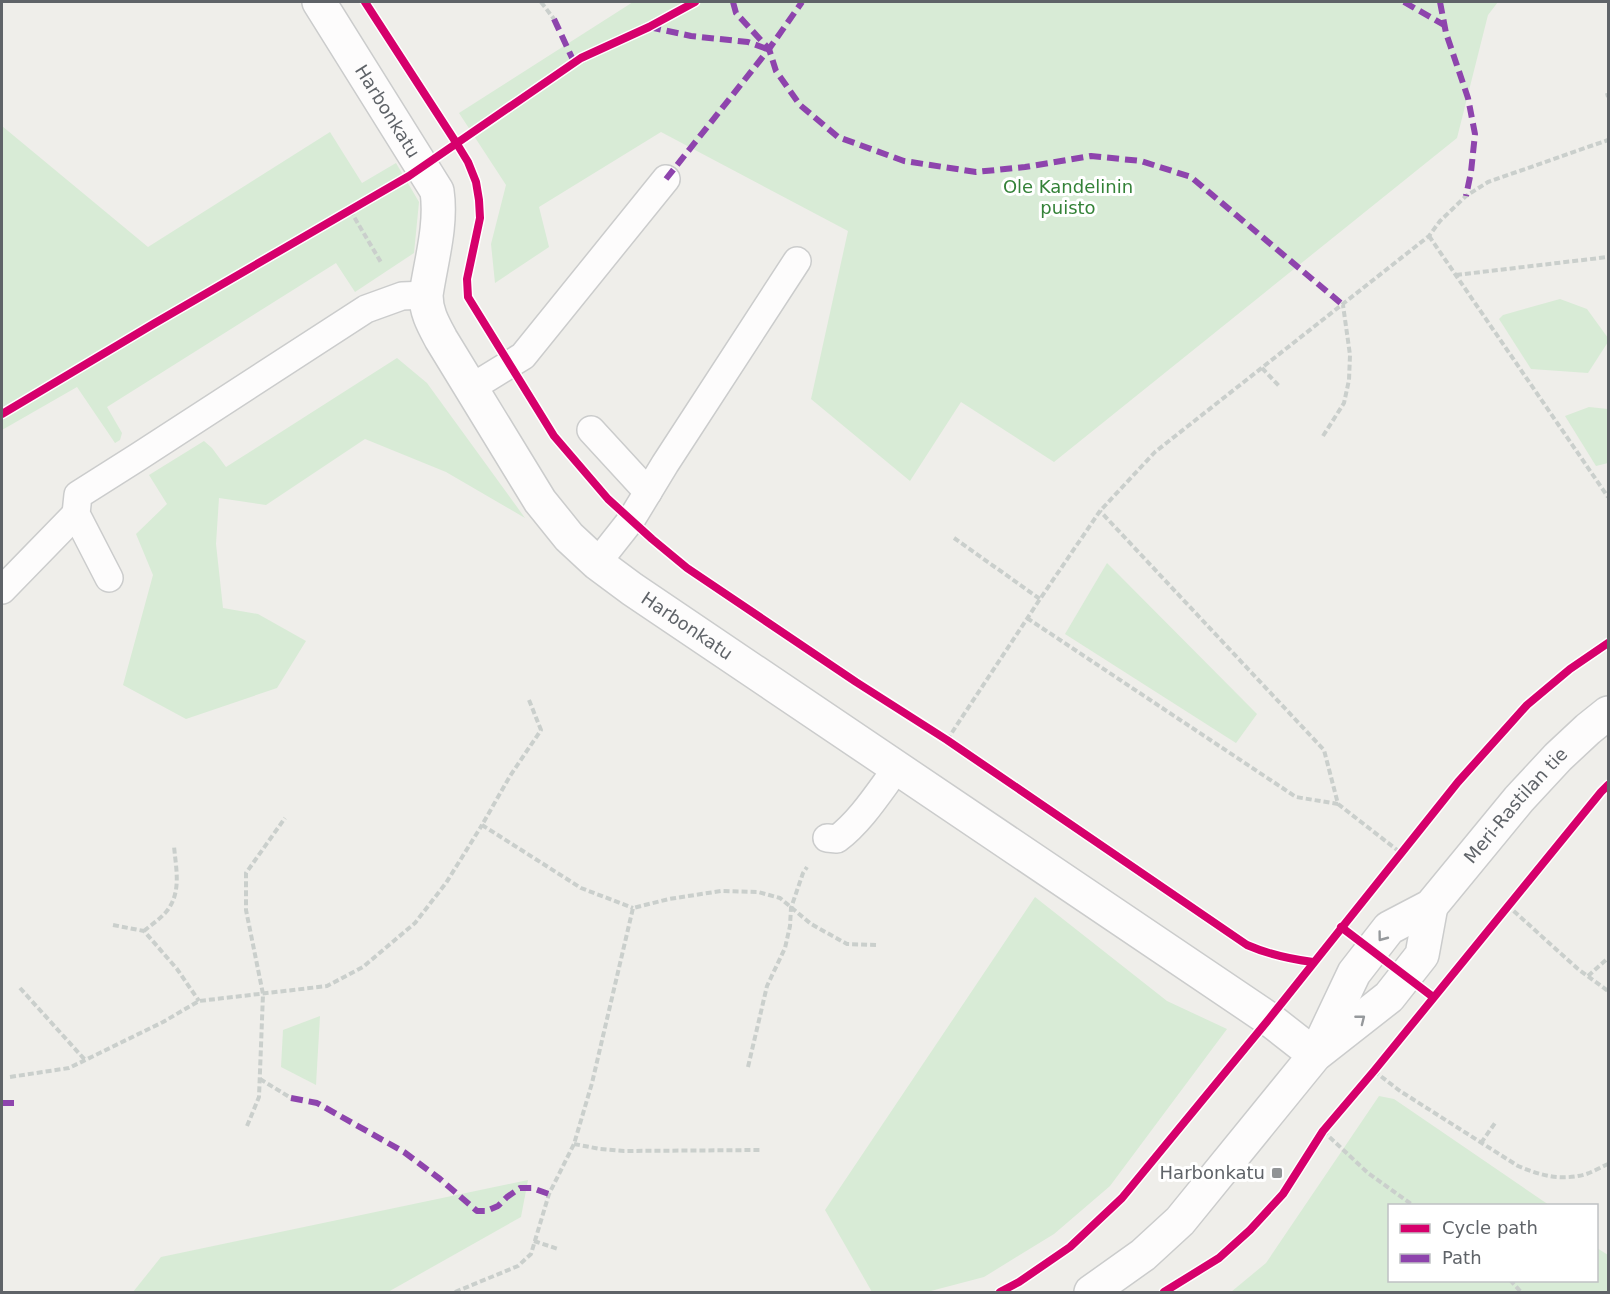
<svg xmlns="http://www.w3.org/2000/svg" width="1610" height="1294" viewBox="0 0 1610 1294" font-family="'DejaVu Sans',sans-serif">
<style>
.green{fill:#d8ebd6}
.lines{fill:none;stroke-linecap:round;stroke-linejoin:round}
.service-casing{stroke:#cbcccc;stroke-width:30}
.minor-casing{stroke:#cbcccc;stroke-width:36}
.tertiary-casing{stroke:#cbcccc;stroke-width:36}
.path{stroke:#cacfcc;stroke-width:4;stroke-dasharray:6 3;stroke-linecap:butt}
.service{stroke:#fdfcfc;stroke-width:27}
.minor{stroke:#fdfcfc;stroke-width:33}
.tertiary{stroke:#fdfcfc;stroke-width:33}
.quiet{stroke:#8e44ad;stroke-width:6;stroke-dasharray:12 6;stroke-linecap:butt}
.cycleway-casing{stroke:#fff;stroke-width:11}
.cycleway{stroke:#d6006c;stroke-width:8}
.oneway{stroke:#96999c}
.poi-dot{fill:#919496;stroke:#fff;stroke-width:2}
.labels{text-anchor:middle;stroke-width:6;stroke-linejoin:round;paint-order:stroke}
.street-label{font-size:18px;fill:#5f6368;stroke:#fff}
.park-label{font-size:18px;fill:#348238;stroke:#fff}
.poi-label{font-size:18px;fill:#5f6368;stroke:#fff;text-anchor:end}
</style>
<rect width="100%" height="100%" fill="#efeeea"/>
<!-- green -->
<g class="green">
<polygon points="633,2 1498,2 1488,15 1457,138 1054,462 961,402 910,481 811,399 848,231 661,132 539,207 549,247 495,283 491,244 506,185 459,113"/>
<polygon points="2,126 148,247 330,132 362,183 396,163 419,202 414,253 355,292 336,263 107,407 122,433 120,440 115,443 77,387 2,430"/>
<polygon points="1560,299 1587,309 1608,338 1608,342 1588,373 1531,369 1499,319 1503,315"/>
<polygon points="397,358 427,383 525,518 446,472 365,439 266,505 219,498 216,544 223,608 258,614 306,641 277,688 186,719 123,685 153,575 136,534 167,504 149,475 204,441 212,448 226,467"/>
<polygon points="1589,407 1608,409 1608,463 1596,466 1565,416"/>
<polygon points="1107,563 1257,714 1236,743 1065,634"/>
<polygon points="1035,897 1167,1001 1227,1029 1110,1186 1054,1234 984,1277 927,1292 872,1292 825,1210"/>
<polygon points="320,1016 316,1085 281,1067 283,1030"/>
<polygon points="1379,1096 1394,1099 1549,1205 1390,1206 1390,1280 1596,1280 1597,1248 1608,1255 1608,1292 1231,1292 1266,1263"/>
<polygon points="528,1180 521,1217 388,1292 133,1292 161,1257"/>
</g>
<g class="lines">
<defs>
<g id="service">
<polyline points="471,388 523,356 666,179"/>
<polyline points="591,430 648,492"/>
<polyline points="597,563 631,520 665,464 797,261"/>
<polyline points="109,578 76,514 78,495 138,457 366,309 402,296 426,295"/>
<polyline points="2,590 76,514"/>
<path d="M 827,838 L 837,839 C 861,821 879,792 897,768"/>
</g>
<g id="minor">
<path id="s1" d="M 319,2 L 437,191 C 442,225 431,261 426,295 C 426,312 433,324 441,339 L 540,501 L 569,537 L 597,563 L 632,589 L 1269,1019 L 1315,1055"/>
</g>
<g id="tertiary">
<path id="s2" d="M 1318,1049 L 1354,973 L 1389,928 L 1431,906 L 1519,799 L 1558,757 L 1588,729 L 1608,713"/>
<polyline points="1091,1292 1143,1255 1180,1221 1315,1055 1389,997 1422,955 1431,906"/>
</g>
</defs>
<!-- service casing -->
<use href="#service" class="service-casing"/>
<!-- minor casing -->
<use href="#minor" class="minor-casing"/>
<!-- tertiary casing -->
<use href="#tertiary" class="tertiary-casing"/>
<!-- path -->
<g class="path">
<polyline points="541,2 554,19"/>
<polyline points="1607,93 1608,97"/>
<polyline points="350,210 382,264"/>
<polyline points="1429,236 1608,497"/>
<polyline points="1456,275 1608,257"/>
<polyline points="1262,368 1280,387"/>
<polyline points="1323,436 1344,403 1349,380 1350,355 1343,305"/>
<polyline points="954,538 1040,599"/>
<polyline points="1027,618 1296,797 1338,804 1324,750 1100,511"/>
<polyline points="529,700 541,730 510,776 482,825 581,888 633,908"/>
<polyline points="947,740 1040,599 1100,511 1155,452 1429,236 1440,221 1466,196 1488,182 1608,140"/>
<polyline points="1338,804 1401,853"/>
<polyline points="1507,905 1578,969 1608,991"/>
<polyline points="113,925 144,931 177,969 199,1001"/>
<path d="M 144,931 C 151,925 160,919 166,912 C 182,893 176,869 174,846"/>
<polyline points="1588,976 1608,958"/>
<polyline points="20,988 86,1061"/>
<polyline points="748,1067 767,986 785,948 790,926 791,908 803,873 807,867"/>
<path d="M 1374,1071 L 1400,1091 L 1518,1166 C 1537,1174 1556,1180 1578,1176 C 1588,1175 1599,1168 1608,1164"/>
<polyline points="10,1077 69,1068 163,1022 199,1001 327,986 363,967 415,923 446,883 482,825"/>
<polyline points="260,1079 291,1098"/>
<polyline points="247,1126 259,1097 263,994 246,910 246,873 285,818"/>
<polyline points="1323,1131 1368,1173 1414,1206"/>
<polyline points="1481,1143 1495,1123"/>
<polyline points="574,1144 600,1149 624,1151 760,1150"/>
<polyline points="534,1241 558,1249"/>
<polyline points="1510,1280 1521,1292"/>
<polyline points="455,1292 518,1266 531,1254 549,1194 574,1144 592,1083 633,908 669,899 721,891 758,892 780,898 811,924 847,944 876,945"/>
</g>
<!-- service -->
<use href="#service" class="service"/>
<!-- minor -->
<use href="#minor" class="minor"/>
<!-- tertiary -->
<use href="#tertiary" class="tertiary"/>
<!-- quiet -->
<g class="quiet">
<polyline points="733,2 736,13 769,49 776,71 800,105 838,137 904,161 976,172 1025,167 1091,156 1141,161 1191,177 1343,305"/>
<polyline points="1404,2 1444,25"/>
<polyline points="1440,2 1446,33 1468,98 1475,134 1471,172 1466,196"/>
<polyline points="554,19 574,62"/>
<polyline points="649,27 691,36 748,42 767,49"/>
<polyline points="666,179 769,49 802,2"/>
<polyline points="291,1098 317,1103 404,1152 440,1179 477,1211 486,1211 498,1206 507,1197 520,1188 532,1188 549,1194"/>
<polyline points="2,1103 14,1103"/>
</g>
<defs>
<g id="cycleway">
<path d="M 365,2 L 457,144 L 468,162 L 476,182 L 479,200 L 480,218 L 467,279 L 468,297 L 554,436 L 608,499 L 652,539 L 687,568 L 856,682 L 947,740 L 1247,945 C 1270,955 1289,959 1313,962"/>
<polyline points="2,414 155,323 409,176 581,58 649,27 695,2"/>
<polyline points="1341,927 1433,997"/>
<polyline points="1000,1292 1019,1282 1070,1247 1122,1198 1269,1019 1458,782 1527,705 1570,669 1608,643"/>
<polyline points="1164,1292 1219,1258 1250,1230 1283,1194 1323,1131 1374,1071 1601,792 1608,785"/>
</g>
</defs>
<!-- cycleway casing -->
<use href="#cycleway" class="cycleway-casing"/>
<!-- cycleway -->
<use href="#cycleway" class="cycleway"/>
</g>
<!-- one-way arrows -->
<defs><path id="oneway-chevron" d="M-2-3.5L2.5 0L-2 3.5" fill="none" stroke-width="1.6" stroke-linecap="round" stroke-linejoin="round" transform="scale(1.5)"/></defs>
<g class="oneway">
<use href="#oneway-chevron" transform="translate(1382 937) rotate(127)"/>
<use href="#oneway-chevron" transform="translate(1361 1019) rotate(-38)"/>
</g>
<!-- markers -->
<rect class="poi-dot" x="1271" y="1167" width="12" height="12" rx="3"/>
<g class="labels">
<!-- street labels -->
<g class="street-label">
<text dy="6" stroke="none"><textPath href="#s1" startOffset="129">Harbonkatu</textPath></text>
<text dy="6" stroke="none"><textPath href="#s1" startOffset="759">Harbonkatu</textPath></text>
<text dy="6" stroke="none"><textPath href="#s2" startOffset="320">Meri-Rastilan tie</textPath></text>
</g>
<!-- park labels -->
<g class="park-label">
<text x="1068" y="193">Ole Kandelinin<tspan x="1068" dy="21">puisto</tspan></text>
</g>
<!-- poi labels -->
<g class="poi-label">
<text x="1265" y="1179">Harbonkatu</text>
</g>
</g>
<!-- border -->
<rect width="1610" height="1294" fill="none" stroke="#5f6368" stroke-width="6"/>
<!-- legend -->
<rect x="1388" y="1204" width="210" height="78" fill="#ffffff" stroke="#bfc1c3" stroke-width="1.5"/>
<rect x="1400" y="1224" width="30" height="9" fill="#d6006c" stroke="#bfc1c3" stroke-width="1.5"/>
<text x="1442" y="1234" font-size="18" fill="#5f6368">Cycle path</text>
<rect x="1400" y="1254" width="30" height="9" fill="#8e44ad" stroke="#bfc1c3" stroke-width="1.5"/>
<text x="1442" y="1264" font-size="18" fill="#5f6368">Path</text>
</svg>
